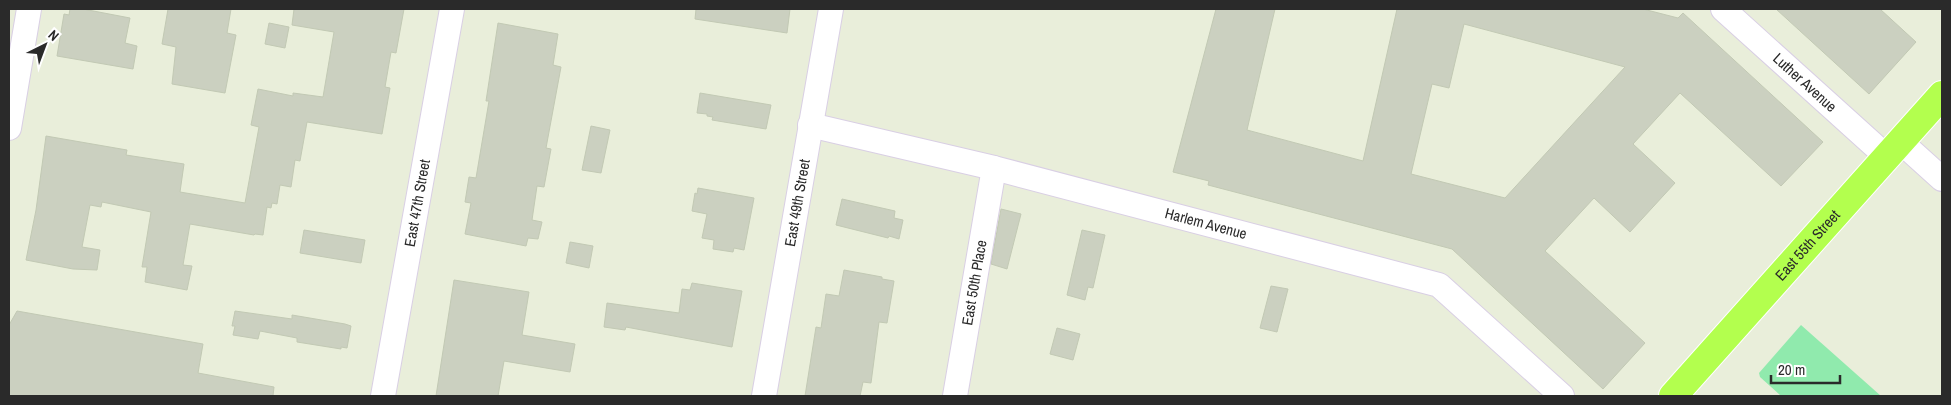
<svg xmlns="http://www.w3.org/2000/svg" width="1951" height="405" viewBox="0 0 1951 405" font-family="'Archivo Narrow',sans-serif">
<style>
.green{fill:#90eaad}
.building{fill:#cbd0c0;stroke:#c2c9b4;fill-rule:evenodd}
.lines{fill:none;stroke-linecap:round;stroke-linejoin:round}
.minor-casing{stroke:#d9cfe4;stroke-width:26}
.major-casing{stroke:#fff;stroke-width:30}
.minor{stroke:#fff;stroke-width:24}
.major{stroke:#b3ff4e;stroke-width:28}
.labels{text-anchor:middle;stroke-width:4;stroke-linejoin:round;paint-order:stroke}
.street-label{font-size:15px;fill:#2a2a2a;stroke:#fff}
</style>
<rect width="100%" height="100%" fill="#e9eeda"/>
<!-- green -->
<polygon class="green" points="1801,325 1881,396 1781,396 1760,377 1759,373"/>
<!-- building -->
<g class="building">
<polygon points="70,9 83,9 130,18 125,43 137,46 133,69 57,56 64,14 69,15"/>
<polygon points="168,9 231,9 227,33 236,35 225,93 172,84 176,47 162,44"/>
<polygon points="294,9 404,9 396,53 391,52 385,87 390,88 382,134 307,122 300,161 295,160 291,187 280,185 277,204 272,203 271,208 267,207 263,235 255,234 254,235 190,224 183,265 192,266 187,290 145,282 147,267 142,267 151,212 102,202 101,207 90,205 82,247 100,250 97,270 73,269 26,260 36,210 46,136 127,150 126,155 184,164 180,192 245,203 259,127 251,125 258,89 293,96 293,93 323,97 334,32 292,25"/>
<polygon points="696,9 790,9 787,33 695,19"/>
<path d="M 1216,9 L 1275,9 L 1247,130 L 1363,161 L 1397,9 L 1643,9 L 1678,18 L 1683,13 L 1823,142 L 1781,186 L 1680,93 L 1633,144 L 1675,183 L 1630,232 L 1594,198 L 1545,251 L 1645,343 L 1603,389 L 1452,249 L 1208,185 L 1209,181 L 1173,172 ZM 1464,24 L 1625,67 L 1505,198 L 1411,174 L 1432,84 L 1449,88 Z"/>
<polygon points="1776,9 1880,9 1916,42 1869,94"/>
<polygon points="269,23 289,27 285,48 265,44"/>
<polygon points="498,23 558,34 553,65 561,67 546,148 551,149 544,187 537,186 532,220 542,222 538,239 528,238 526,246 465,234 471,203 465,202 469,177 476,178 489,101 486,101"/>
<polygon points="700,93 771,105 766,129 712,120 713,117 707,116 707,114 697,113"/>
<polygon points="591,126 610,130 601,173 582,170"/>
<polygon points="698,188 754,198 744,250 734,248 733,252 713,249 714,240 702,238 707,214 692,211 695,193 697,194"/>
<polygon points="842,199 895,211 894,218 903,220 899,239 889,236 888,238 836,225"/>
<polygon points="1001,209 1021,214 1007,269 991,264"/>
<polygon points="304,230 365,240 361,263 300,253"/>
<polygon points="1082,230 1105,235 1093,288 1088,287 1085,300 1067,295"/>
<polygon points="570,242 593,246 589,268 566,263"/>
<polygon points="844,270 882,277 882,279 894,281 887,323 879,322 871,383 863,382 860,396 805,396 816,327 821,328 826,294 839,296"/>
<polygon points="454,280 529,292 522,335 575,344 570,372 504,361 498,396 436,396"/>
<polygon points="692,283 742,291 732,347 626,327 625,330 604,327 607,303 679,313 682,289 690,290"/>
<polygon points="1271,286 1288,289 1277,332 1260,328"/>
<polygon points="17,311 203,344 198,373 274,387 273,396 9,396 9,325"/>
<polygon points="235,311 292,319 292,315 345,324 351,326 347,348 341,347 341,349 297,342 297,338 260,331 258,339 233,335 235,326 232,326"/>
<polygon points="1057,328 1080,334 1073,360 1050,354"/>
</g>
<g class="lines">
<defs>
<g id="minor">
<path id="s1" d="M 1723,9 L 1887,157"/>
<path id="s2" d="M 810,125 L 994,168 L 1439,285 L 1562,396"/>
<polyline points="9,128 29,9"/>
<polyline points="1901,142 1942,179"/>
<path id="s3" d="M 383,396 L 452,9"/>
<path id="s4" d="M 764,396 L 831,9"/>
<path id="s5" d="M 955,396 L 994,168"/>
</g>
<g id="major">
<path id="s6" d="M 1673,396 L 1942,95"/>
</g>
</defs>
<!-- minor casing -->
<use href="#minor" class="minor-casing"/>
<!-- major casing -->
<use href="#major" class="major-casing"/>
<!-- minor -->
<use href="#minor" class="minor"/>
<!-- major -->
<use href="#major" class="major"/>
</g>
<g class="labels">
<!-- street labels -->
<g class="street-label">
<text dy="5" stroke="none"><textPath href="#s1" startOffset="110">Luther Avenue</textPath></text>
<text dy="5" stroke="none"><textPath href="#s3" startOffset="196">East 47th Street</textPath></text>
<text dy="5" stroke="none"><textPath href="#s4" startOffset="196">East 49th Street</textPath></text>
<text dy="5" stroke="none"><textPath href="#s2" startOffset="408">Harlem Avenue</textPath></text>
<text dy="5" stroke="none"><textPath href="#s6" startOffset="202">East 55th Street</textPath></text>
<text dy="5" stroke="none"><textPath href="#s5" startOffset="115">East 50th Place</textPath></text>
</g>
</g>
<!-- border -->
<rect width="1951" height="405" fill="none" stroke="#2a2a2a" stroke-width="20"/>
<!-- north arrow -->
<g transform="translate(45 45) rotate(42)" stroke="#ffffff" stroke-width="4" paint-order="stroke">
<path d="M0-4L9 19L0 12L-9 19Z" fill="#2a2a2a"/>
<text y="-8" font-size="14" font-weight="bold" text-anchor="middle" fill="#2a2a2a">N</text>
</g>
<!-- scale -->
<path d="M1771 375v8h69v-8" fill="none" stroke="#2a2a2a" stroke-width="2.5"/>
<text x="1778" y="375" font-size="15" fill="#2a2a2a" stroke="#ffffff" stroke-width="4" paint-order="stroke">20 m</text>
</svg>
